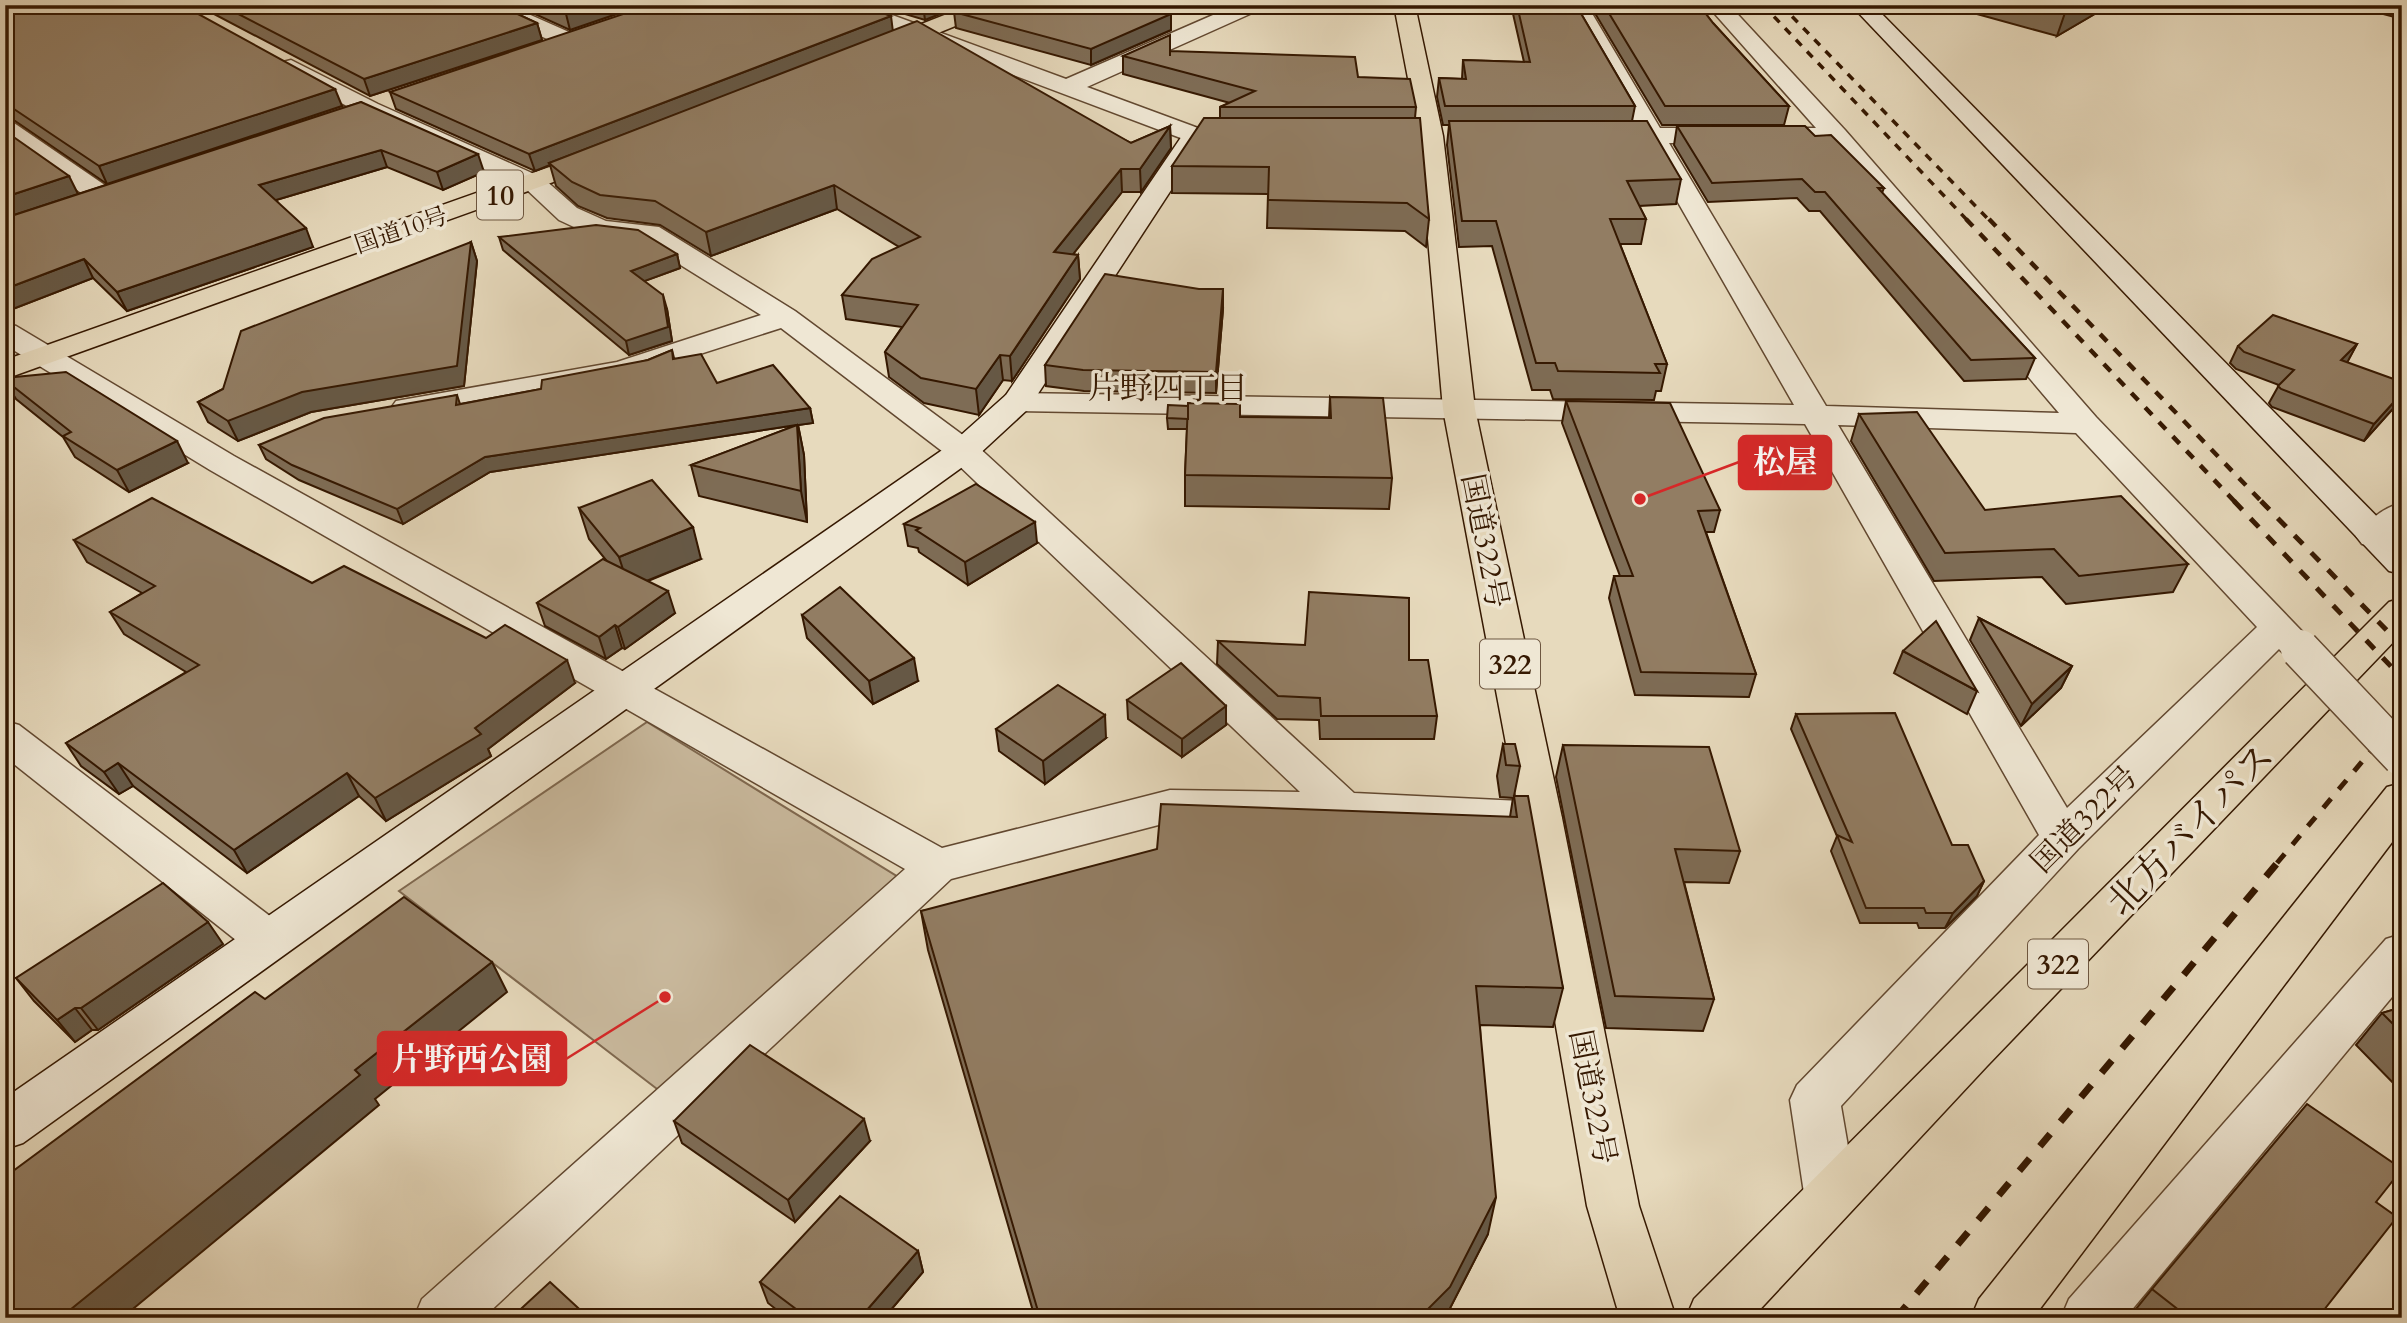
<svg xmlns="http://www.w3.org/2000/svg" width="2407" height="1323" viewBox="0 0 2407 1323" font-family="Cardo,'Noto Serif JP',serif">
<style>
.green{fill:#c9b99d;stroke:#7f684f;stroke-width:2}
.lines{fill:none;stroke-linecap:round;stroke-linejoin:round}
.street-casing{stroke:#624830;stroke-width:3}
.secondary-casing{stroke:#351801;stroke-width:3}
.highway-casing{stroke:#351801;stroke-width:3}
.street{fill:#efe7d4;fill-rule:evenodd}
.secondary{fill:#efe7d4;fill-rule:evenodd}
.highway{fill:#e7dabd;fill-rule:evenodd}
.rail-far3{stroke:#351801;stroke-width:3.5;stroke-dasharray:8 8;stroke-linecap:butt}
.rail-far2{stroke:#351801;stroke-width:4.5;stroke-dasharray:10 10;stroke-linecap:butt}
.rail-far1{stroke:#351801;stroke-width:5;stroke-dasharray:12 12;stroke-linecap:butt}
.rail{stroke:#351801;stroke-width:7;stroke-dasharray:16 16;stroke-linecap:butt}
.street-bridge-casing{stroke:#624830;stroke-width:41;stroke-linecap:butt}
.street-bridge{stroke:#efe7d4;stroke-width:38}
.wall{fill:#7e6c55;stroke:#351801;stroke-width:2}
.shaded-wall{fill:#665845;stroke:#351801;stroke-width:2}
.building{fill:#927d63;stroke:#351801;stroke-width:2}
.labels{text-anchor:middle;stroke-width:7;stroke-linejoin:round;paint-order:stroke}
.far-street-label{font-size:24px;fill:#351801;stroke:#efe7d4}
.shield{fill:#efe7d4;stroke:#6d5640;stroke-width:2}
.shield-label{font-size:28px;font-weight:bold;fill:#351801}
.street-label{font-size:30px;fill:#351801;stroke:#efe7d4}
.neighbourhood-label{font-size:32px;fill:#351801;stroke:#efe7d4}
.near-street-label{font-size:37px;fill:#351801;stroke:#efe7d4}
.leader{fill:none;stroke:#d62828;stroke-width:2.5}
.callout-dot{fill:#d62828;stroke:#efe7d4;stroke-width:2.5}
.callout{fill:#d62828;stroke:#d62828;stroke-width:2.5}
.callout-label{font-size:32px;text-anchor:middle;font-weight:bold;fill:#fff}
</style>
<rect width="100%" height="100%" fill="#e7dabd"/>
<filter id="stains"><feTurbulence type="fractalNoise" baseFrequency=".00286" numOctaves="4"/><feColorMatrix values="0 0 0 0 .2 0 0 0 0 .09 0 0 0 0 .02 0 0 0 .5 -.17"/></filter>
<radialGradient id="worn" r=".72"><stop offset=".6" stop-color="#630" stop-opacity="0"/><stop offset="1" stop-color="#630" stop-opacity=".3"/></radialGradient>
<!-- green -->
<polygon class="green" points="647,722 916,888 674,1102 399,891"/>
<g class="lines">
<defs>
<g id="street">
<polygon points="480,5 508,5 578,36 581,41 578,46 562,46 483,9"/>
<polygon points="835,5 865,5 1066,79 1236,5 1264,5 1261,9 1087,87 1198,128 1244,130 1247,135 1244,140 1186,140 838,9"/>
<path d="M 1566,5 L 1587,5 L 1660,128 L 1816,128 L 1707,5 L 1729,5 L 1845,130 L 2096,417 L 2319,649 L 2313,658 C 2298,662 2290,661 2279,649 L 2078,849 L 1841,1106 L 1856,1193 L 1849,1210 L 1830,1217 L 1811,1210 L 1804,1193 L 1790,1100 L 1797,1085 L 2039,835 L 1805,424 L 1017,411 L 1006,409 L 1001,402 L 1006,395 L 1017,393 L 1794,405 L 1644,143 L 1594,141 L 1591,136 L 1594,131 L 1636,128 ZM 1829,142 L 2059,413 L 1826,406 L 1669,143 ZM 1838,425 L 2076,433 L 2257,627 L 2067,808 Z"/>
<polygon points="291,60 378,104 543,178 577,208 606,221 659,227 795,311 975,444 1354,793 1541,802 1556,807 1562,818 1556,829 1541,834 1343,824 1170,822 951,879 483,1318 414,1318 422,1299 905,869 210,470 5,345 5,323 16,326 234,456 942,848 1170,790 1300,792 951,458 781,328 622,379 407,418 396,415 391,408 396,401 617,362 761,315 642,241 591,235 559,220 525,188 362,114 283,72 280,67 283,62"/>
<polygon points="5,121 14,123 112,190 116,196 112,202 94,202 5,139"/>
<path d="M 2402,503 L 2402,531 C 2388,543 2380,548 2362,544 L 2356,536 C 2367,521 2384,507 2402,503 Z"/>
<polygon points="5,721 19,725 283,926 290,939 283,952 267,957 251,952 5,757"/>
<polygon points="2402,934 2402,985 2125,1318 2061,1318 2069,1299 2386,939"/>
</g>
<g id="secondary">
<polygon points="1851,5 1873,5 2402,542 2402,574 2389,571"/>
<polygon points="1195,128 1204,130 1207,135 1028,409 975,458 23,1143 5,1149 5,1098 951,444 1006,395 1186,130"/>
</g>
<g id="highway">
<polygon points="970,5 1000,5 997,9 889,53 881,55 870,48 873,43"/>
<polygon points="1394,5 1415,5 1443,136 1475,409 1562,818 1639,1206 1676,1318 1620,1318 1587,1206 1520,818 1443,409 1419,136"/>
<polygon points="603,148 612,151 616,156 612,161 5,379 5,360"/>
<polygon points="2402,598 2402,633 1987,1066 1752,1318 1686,1318 1694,1299 2389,602"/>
<polygon points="2402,783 2402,829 2033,1318 1971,1318 1979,1299 2387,787"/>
</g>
</defs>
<!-- street casing -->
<use href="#street" class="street-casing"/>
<!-- secondary casing -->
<use href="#secondary" class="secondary-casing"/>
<!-- highway casing -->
<use href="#highway" class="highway-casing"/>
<!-- street -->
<use href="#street" class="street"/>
<!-- secondary -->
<use href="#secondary" class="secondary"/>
<!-- highway -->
<use href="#highway" class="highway"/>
<!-- rail-far3 -->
<g class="rail-far3">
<polyline points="1763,5 1968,221"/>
<polyline points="1781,5 1990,221"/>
</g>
<!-- rail-far2 -->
<g class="rail-far2">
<polyline points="1966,219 2236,503"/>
<polyline points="1989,219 2263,503"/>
</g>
<!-- rail-far1 -->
<g class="rail-far1">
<polyline points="2234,501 2402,678"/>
<polyline points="2261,501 2402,646"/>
<polyline points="2277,863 2402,714"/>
</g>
<!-- rail -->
<polyline class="rail" points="1896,1318 2279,861"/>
<defs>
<polyline id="street-bridge" points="2300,649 2402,757"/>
</defs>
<!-- street-bridge casing -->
<use href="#street-bridge" class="street-bridge-casing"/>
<!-- street-bridge -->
<use href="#street-bridge" class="street-bridge"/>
</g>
<!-- wall -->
<g class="wall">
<polygon points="5,5 342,106 107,184 15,121 5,119"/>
<polygon points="197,5 498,5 537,23 542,40 370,96"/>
<polygon points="515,5 643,5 570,30"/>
<polygon points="875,5 962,5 925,20"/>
<polygon points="1511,5 1576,5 1635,106 1632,121 1681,179 1676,204 1639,206 1646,219 1641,244 1620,244 1667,364 1661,391 1656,391 1654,400 1553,399 1550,390 1532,390 1492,246 1459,247 1447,145 1449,125 1443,125 1437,97 1439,78 1462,79 1463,60 1524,62"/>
<polygon points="1590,5 1699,5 1713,23 1789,106 1784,125 1662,125"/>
<polygon points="1980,5 2110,5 2057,36 1977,14"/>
<polygon points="2174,5 2196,5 2188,9"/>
<polygon points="2349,5 2402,5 2402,19"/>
<polygon points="954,12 1171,30 1091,65 956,28"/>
<polygon points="893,31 1131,143 1170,126 1171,148 1141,192 1122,192 1073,254 1078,255 1080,279 1012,381 1003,380 979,415 924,403 889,377 885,352 902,327 846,319 842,295 899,247 837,209 711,256 660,225 607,218 578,206 556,186 550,165 535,171 396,109 390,92"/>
<polygon points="1170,52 1358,77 1416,107 1415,118 1429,219 1426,247 1405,231 1267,228 1268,194 1172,193 1172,166 1220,118 1220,107 1230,103 1123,74 1123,56"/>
<polygon points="361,102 484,172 443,190 387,167 276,200 313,247 127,311 93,278 5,312 5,131 78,194"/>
<polygon points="1677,126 1815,136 1884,188 1882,193 2035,358 2026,379 1964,381 1820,211 1809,211 1797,198 1708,202 1674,145"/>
<polygon points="499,237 677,254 680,268 644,281 667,309 672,341 629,355 503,250"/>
<polygon points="471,242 477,261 464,386 311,412 238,441 208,422 198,402 223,389"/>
<polygon points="1223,309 1216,393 1084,391 1046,386 1045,365"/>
<polygon points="2357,344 2347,362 2399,402 2364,441 2272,407 2269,403 2279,385 2236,369 2230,363 2238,346"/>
<polygon points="672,350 674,358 717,383 810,408 813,423 798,425 804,455 807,522 699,496 691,465 797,425 490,472 403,524 299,480 266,459 259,445 457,395 460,404 541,389 648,360"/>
<polygon points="5,378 188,463 129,492 75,457 63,437 16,399 5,381"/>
<polygon points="1330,397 1392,478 1389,509 1185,506 1185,475 1187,429 1168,429 1167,418 1240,417 1329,418"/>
<polygon points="1566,401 1720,510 1714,532 1706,532 1756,674 1749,697 1635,695 1609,598 1614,576 1620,576 1562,423"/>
<polygon points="1859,414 1985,510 2188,564 2173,592 2066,604 2042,577 1934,581 1851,441"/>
<polygon points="579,508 701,559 648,581 675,613 625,649 622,648 606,659 545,626 537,603 606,560 589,539"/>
<polygon points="904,524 1037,543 968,585 919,552 918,548 908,546"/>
<polygon points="74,540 312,583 575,683 488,749 491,756 386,821 359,796 247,873 133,786 119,794 81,766 66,743 186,672 124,634 110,612 142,593 87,562"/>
<polygon points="802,615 918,681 873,704 807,638"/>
<polygon points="1979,618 2072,666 2061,688 2021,726 1970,640"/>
<polygon points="1218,641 1409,660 1437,716 1434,739 1320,739 1319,720 1277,719 1217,664"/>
<polygon points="1903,651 1977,691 1967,714 1894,673"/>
<polygon points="1127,700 1226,725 1182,757 1128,719"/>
<polygon points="1796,714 1952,845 1984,881 1977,896 1945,928 1919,928 1917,923 1860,923 1831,851 1837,836 1791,729"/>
<polygon points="996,729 1106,738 1045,784 999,751"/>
<polygon points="1503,744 1520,766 1514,796 1563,988 1553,1027 1480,1025 1488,1234 1445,1318 1035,1318 928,950 921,911 1510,817 1513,798 1500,797 1497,776"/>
<polygon points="1563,745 1740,851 1729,883 1684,882 1714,999 1703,1031 1606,1028 1556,777"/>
<polygon points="223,944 98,1030 92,1030 75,1042 34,1001 16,978"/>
<polygon points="2402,1007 2402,1092 2356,1045 2382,1013"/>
<polygon points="674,1121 870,1141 795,1222 682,1143"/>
<polygon points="2376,1202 2320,1318 2135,1318 2131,1315 2152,1289"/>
<polygon points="918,1251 923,1272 884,1318 787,1318 768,1303 760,1282"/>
</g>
<!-- shaded-wall -->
<g class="shaded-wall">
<polygon points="592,5 643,5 570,30 566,14"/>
<polygon points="923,5 962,5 925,20"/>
<polygon points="1171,5 1171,30 1091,65 1091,49"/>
<polygon points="2074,5 2110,5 2057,36 2066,10"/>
<polygon points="891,16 893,32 549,163 550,165 535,171 529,154"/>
<polygon points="537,23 542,40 370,96 364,79"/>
<polygon points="335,89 342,106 107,184 99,166"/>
<polygon points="1170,126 1171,148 1141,192 1140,169"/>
<polygon points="381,150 387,167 266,203 259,185"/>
<polygon points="478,154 484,172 443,190 437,172"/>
<polygon points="1121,169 1122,192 1056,276 1054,252"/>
<polygon points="69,176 78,194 5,218 5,197"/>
<polygon points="834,185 837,209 711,256 706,232"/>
<polygon points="306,228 313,247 127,311 117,292"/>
<polygon points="471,242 477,261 464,386 311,412 238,441 228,421"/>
<polygon points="677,254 680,268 634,285 631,271"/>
<polygon points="1078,255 1080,279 1012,381 1010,356"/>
<polygon points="84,259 93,278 5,312 5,289"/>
<polygon points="1223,289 1223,309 1216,393 1216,372"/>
<polygon points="663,295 667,309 672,341 629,355 626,341"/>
<polygon points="2357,344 2348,361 2332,378 2341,360"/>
<polygon points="1000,355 1003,380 979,415 976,389"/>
<polygon points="2402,393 2402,397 2399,402 2364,441 2374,424"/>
<polygon points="810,408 813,423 798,425 804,455 807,522 801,491 797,425 490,472 403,524 397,509 485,457"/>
<polygon points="177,441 188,463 129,492 117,470"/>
<polygon points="1035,522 1037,543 968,585 965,562"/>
<polygon points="693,527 701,559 629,588 619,557"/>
<polygon points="668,591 675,613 625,649 618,627"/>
<polygon points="615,625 622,648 606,659 599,637"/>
<polygon points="914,658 918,681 873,704 869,681"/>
<polygon points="567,660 575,683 488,749 491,756 386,821 375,798 475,728"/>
<polygon points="2072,666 2061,688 2021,726 2032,704"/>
<polygon points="1226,706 1226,725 1182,757 1182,739"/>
<polygon points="1105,715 1106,738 1045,784 1043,761"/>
<polygon points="118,763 133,786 119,794 104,772"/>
<polygon points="347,773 359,796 247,873 234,850"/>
<polygon points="1984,881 1977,896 1945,928 1953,913"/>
<polygon points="208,922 223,944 98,1030 81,1008"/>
<polygon points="492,962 507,992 375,1099 379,1105 122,1318 60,1318 355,1070"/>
<polygon points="75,1008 92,1030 75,1042 57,1020"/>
<polygon points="864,1119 870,1141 795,1222 788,1200"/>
<polygon points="1496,1197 1488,1234 1445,1318 1419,1318"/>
<polygon points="918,1251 923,1272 884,1318 860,1318"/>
</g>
<!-- building -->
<g class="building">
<polygon points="5,5 182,5 335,89 99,166 5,103"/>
<polygon points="221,5 498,5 537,23 364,79"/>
<polygon points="546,5 592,5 566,14"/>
<polygon points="650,5 861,5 891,16 529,154 390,92"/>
<polygon points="972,5 1171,5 1171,14 1091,49 954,12"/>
<polygon points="1517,5 1576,5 1635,106 1445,106 1439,78 1466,79 1463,60 1530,62"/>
<polygon points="1604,5 1699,5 1713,23 1789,106 1665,106"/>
<polygon points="2049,5 2074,5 2066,10"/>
<polygon points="917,21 1131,143 1170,126 1140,169 1121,169 1054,252 1078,255 1010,356 1000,355 976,389 921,378 885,352 918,305 842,295 872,259 920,237 834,185 706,232 655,201 600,195 572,182 549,163"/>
<polygon points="1170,35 1170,56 1170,51 1355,57 1358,77 1410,79 1416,107 1220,107 1255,91 1123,56"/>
<polygon points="361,102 478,154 437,172 381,150 259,185 306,228 117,292 84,259 5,289 5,218"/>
<polygon points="1204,118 1420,118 1429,219 1407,203 1268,200 1269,167 1172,166"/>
<polygon points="1449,121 1647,121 1681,179 1627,181 1646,219 1610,219 1667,364 1655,364 1660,373 1558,371 1555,363 1536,363 1496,221 1462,221"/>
<polygon points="1677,126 1805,126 1815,136 1831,135 1884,188 1878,188 2035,358 1971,360 1825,192 1815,192 1802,179 1712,183"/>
<polygon points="5,131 69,176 5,197"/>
<polygon points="596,225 638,230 677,254 631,271 663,295 668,327 626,341 499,237"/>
<polygon points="471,242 457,366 302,392 228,421 198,402 223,389 241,331"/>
<polygon points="1105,274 1199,289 1223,289 1216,372 1083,370 1045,365"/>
<polygon points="2273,315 2357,344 2341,360 2402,382 2402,393 2374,424 2281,389 2278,386 2294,370 2244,352 2238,346"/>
<polygon points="672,350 673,359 701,354 717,383 773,365 810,408 485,457 397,509 292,465 259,445 324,418 457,395 456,405 541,389 542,380 648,360"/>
<polygon points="66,372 177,441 117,470 63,436 71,432 5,380 5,378"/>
<polygon points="1330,397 1383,398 1392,478 1185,475 1188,403 1240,404 1240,417 1331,418"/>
<polygon points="1566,401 1670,403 1720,510 1698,511 1756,674 1641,672 1614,576 1633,576"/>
<polygon points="1168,405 1188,406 1188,419 1167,418"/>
<polygon points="1917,412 1985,510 2121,496 2188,564 2079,576 2054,549 1945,553 1859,414"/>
<polygon points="797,425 801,491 691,465"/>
<polygon points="652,480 693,527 619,557 579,508"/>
<polygon points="976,484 1035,522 965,562 916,530 920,528 904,524"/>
<polygon points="152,498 312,583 344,566 486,638 505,625 567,660 475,728 481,734 375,798 347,773 234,850 118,763 104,772 66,743 199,665 110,612 155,586 74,540"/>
<polygon points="603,559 668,591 618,627 615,625 599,637 537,603"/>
<polygon points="840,587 914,658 869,681 802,615"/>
<polygon points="1309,592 1409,598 1409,660 1428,660 1437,716 1321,716 1320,698 1278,696 1218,641 1305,645"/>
<polygon points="1979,618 2072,666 2032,704"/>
<polygon points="1936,621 1977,691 1903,651"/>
<polygon points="1181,663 1226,706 1182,739 1127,700"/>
<polygon points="1058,685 1105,715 1043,761 996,729"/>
<polygon points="1895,713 1952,845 1968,845 1984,881 1953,913 1926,913 1924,908 1866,908 1837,835 1852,842 1796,714"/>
<polygon points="1503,744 1515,744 1520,766 1506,765"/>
<polygon points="1563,745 1709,747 1740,851 1675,849 1714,999 1615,996"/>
<polygon points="1514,796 1528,796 1563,988 1476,986 1496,1197 1450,1287 1419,1318 1040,1318 921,911 1157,849 1161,804 1517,817"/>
<polygon points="163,883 208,922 81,1008 75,1008 57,1020 16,978"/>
<polygon points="404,897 492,962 355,1070 360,1075 60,1318 5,1318 5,1177 255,992 265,999"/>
<polygon points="2402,1007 2402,1033 2382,1013"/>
<polygon points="750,1045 864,1119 788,1200 674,1121"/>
<polygon points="2307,1104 2402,1169 2376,1202 2397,1217 2320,1315 2320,1318 2189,1318 2152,1289"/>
<polygon points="840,1196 918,1251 860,1318 808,1318 760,1282"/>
<polygon points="550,1282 589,1318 511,1318"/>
</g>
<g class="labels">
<!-- far-street labels -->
<g class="far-street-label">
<text transform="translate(401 230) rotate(-19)" y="8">国道10号</text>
</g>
<!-- shield labels -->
<g class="shield">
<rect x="477" y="170.5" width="46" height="49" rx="5"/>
<rect x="1480" y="639.5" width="60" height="49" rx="5"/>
<rect x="2028" y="939.5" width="60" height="49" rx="5"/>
</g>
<g class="shield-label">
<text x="500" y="205">10</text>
<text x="1510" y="674">322</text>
<text x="2058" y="974">322</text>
</g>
<!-- street labels -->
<g class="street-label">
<text transform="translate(1485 541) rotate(79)" y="10">国道322号</text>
<text transform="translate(2084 819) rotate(-45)" y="10">国道322号</text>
<text transform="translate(1593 1097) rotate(79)" y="10">国道322号</text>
</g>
<!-- neighbourhood labels -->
<g class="neighbourhood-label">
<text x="1168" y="399">片野四丁目</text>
</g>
<!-- near-street labels -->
<g class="near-street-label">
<text transform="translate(2190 829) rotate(-46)" y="13">北方バイパス</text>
</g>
</g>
<!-- callouts -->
<path class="leader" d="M1640 499L1739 462M665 997L566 1059"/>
<g class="callout-dot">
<circle cx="1640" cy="499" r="7"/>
<circle cx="665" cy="997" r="7"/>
</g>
<g class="callout">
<rect x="1739" y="436" width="92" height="53" rx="7"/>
<rect x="378" y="1032" width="188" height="53" rx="7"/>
</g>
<g class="callout-label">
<text x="1785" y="473">松屋</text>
<text x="472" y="1070">片野西公園</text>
</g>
<!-- margin -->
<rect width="2407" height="1323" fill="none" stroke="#e7dabd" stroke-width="28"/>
<rect x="7" y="7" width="2393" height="1309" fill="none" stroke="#351801" stroke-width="3.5"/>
<rect x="14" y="14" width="2379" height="1295" fill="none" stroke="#351801" stroke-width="2"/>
<rect width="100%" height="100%" filter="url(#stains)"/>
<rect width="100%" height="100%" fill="url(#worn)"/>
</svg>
